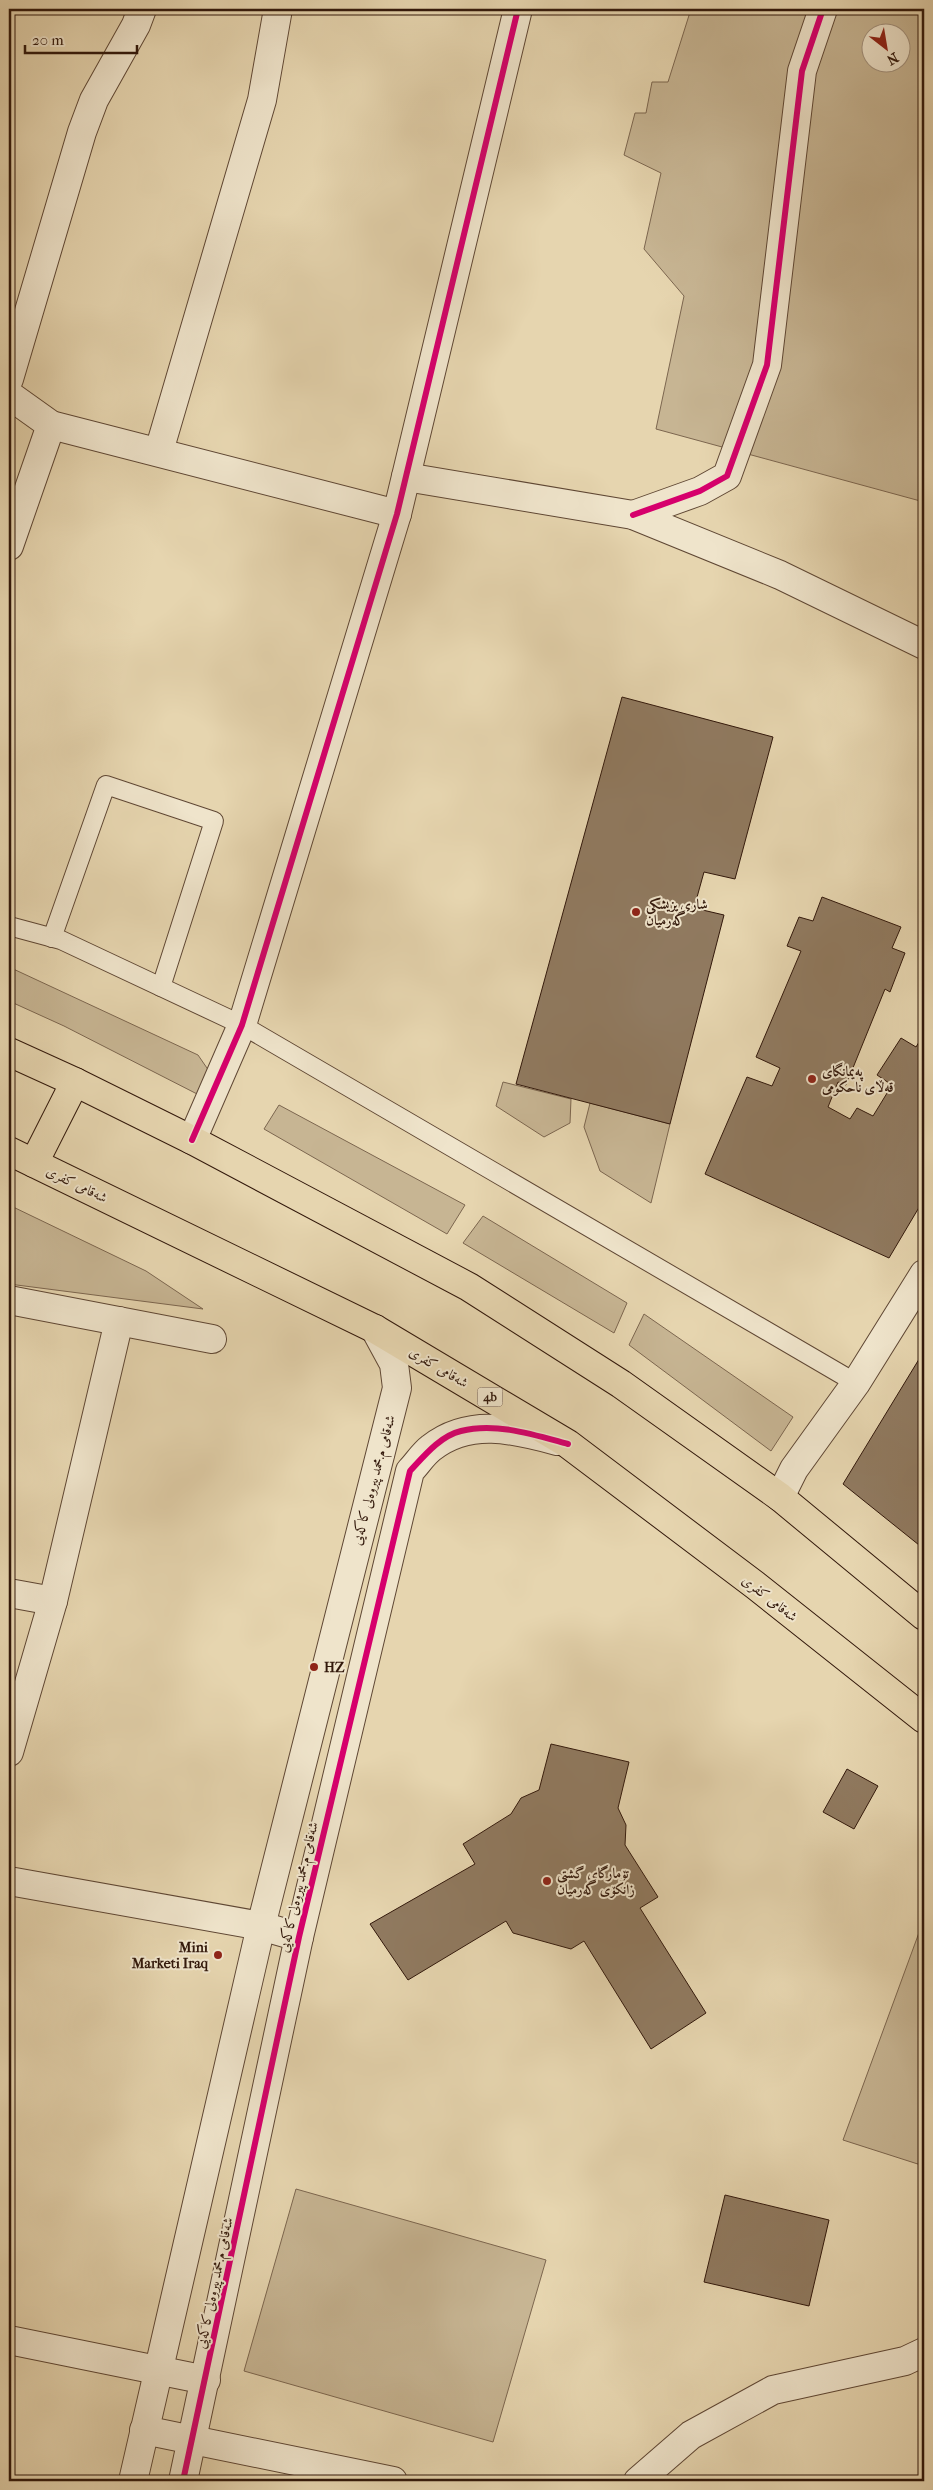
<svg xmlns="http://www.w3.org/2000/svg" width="933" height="2490" viewBox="0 0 933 2490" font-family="'IM FELL French Canon',Amiri,serif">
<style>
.green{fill:#c7b593;stroke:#7c664f;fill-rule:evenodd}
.building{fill:#907a60;stroke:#32180b}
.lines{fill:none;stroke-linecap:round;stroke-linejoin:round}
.service-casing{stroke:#5f4734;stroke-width:20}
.minor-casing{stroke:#5f4734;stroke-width:30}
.tertiary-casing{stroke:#5f4734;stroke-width:30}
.trunk-casing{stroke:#32180b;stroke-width:30}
.service{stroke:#efe4cb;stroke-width:18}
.minor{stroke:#efe4cb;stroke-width:28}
.tertiary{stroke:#efe4cb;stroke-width:28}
.trunk{stroke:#e6d5af;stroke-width:28}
.cycleway-casing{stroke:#efe4cb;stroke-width:9}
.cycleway{stroke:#d6006c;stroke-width:6}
.poi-dot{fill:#8f2418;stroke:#efe4cb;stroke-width:2}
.labels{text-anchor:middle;stroke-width:4;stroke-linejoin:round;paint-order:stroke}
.shield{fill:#efe4cb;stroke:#6b5545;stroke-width:1}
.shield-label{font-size:12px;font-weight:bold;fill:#32180b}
.poi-label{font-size:14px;font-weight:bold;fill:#32180b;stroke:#efe4cb;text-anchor:start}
.street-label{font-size:14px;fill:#32180b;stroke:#efe4cb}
</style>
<rect width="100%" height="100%" fill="#e6d5af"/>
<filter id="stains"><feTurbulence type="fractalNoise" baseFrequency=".004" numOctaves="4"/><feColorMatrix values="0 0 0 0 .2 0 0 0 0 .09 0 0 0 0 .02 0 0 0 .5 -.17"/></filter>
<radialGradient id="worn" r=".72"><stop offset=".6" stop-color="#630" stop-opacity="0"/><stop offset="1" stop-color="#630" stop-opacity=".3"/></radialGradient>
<!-- green -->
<g class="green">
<path d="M 691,9 L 924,9 L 924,502 L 656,429 L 684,296 L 644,249 L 661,173 L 624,155 L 635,113 L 646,113 L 652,82 L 668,82 ZM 870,32 L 900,32 L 900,62 L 870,62 Z"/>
<polygon points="9,967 198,1055 209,1071 201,1096 64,1026 9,1001"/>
<polygon points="503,1082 571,1099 570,1123 544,1137 496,1106"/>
<polygon points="590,1103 670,1124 651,1203 600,1171 584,1127"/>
<polygon points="279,1105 465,1205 447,1234 264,1129"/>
<polygon points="9,1205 146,1271 203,1309 9,1284"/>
<polygon points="483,1216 627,1303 614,1333 463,1243"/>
<polygon points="644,1314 793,1417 771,1451 629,1345"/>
<polygon points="924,1919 924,2166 843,2140"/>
<polygon points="296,2189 546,2260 493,2442 244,2371"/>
</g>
<!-- building -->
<g class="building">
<polygon points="622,697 773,737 735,879 704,872 694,908 724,915 670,1124 516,1084"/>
<polygon points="822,897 901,927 892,948 905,953 890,992 885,989 846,1085 838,1082 828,1107 850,1119 857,1108 873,1116 892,1085 877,1075 901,1038 916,1047 924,1034 924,1199 889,1258 705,1174 747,1077 772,1086 780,1068 756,1057 801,951 787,946 799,917 813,921"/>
<polygon points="924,1351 924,1549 843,1484"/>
<polygon points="551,1744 629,1762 618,1808 626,1825 625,1845 658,1897 640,1908 706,2013 651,2049 584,1941 571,1949 513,1933 506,1921 408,1980 370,1924 475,1864 463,1844 511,1814 521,1798 539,1790"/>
<polygon points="847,1769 878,1786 854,1829 823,1812"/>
<polygon points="725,2195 829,2220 809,2306 704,2282"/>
</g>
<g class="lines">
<defs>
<g id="service">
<polyline points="9,926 61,940 242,1025 856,1383"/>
<polyline points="52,938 106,785 214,821 161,987"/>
</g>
<g id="minor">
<polyline points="9,379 82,132 94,100 136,25 142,9"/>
<polyline points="9,395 51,425 397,514"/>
<polyline points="159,451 262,100 278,9"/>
<polyline points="406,477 633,515 780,575 924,645"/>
<polyline points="633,515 700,491 727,476 767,365 802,71 823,9"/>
<polyline points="9,546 51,425"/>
<polyline points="192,1140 242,1025 397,514 518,9"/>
<polyline points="9,1300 212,1339"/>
<polyline points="780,1497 794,1469 856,1383 924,1274"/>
<polyline points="9,1593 53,1601"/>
<polyline points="9,1752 53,1601 119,1321"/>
<polyline points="9,1881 261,1926 299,1937"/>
<polyline points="9,2340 206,2380"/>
<polyline points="144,2430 393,2481"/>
<polyline points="638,2481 691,2435 773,2390 905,2361 924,2352"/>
</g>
<g id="tertiary">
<polyline points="133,2481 261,1926 397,1388 394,1364 375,1329"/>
<path d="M 183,2481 L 299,1937 L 410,1471 C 417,1464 423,1454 431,1448 C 469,1418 513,1429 557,1441"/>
</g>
<g id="trunk">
<polyline points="9,1052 75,1082 192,1140 469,1287 621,1384 780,1497 924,1616"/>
<polyline points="9,1151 375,1329 568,1444 755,1585 924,1719"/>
<polyline points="34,1163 75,1082"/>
</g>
</defs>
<!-- service casing -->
<use href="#service" class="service-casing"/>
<!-- minor casing -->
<use href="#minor" class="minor-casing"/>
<!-- tertiary casing -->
<use href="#tertiary" class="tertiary-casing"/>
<!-- trunk casing -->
<use href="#trunk" class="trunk-casing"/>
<!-- service -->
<use href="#service" class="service"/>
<!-- minor -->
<use href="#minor" class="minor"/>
<!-- tertiary -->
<use href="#tertiary" class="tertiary"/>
<!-- trunk -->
<use href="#trunk" class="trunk"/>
<defs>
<g id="cycleway">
<polyline points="633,515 700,491 727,476 767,365 802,71 823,9"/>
<polyline points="192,1140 242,1025 397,514 518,9"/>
<path d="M 183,2481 L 299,1937 L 410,1471 C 424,1456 440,1436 461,1431 C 496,1422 535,1435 568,1444"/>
</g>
</defs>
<!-- cycleway casing -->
<use href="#cycleway" class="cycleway-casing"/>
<!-- cycleway -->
<use href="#cycleway" class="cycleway"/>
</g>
<!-- markers -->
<g class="poi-dot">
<circle cx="636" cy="912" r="5"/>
<circle cx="812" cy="1079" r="5"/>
<circle cx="314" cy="1667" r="5"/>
<circle cx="547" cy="1881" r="5"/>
<circle cx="218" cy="1955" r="5"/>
</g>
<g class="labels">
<!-- shield labels -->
<rect class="shield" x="477.5" y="1387.5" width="25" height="19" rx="4"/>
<g class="shield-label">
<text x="490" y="1401">4b</text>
</g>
<!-- poi labels -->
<g class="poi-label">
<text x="646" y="909">شاری پزیشکی<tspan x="646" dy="16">گەرمیان</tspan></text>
<text x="822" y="1076">پەیمانگای<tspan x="822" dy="16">قەڵای ناحکومی</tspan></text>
<text x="324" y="1672">HZ</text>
<text x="557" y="1878">تۆمارگای گشتی<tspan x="557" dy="16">زانکۆی گەرمیان</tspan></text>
<text x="208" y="1952" text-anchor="end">Mini<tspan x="208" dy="16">Marketi Iraq</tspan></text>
</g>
<!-- street labels -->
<g class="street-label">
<text transform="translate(77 1184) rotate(26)" y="5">شەقامی کفری</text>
<text transform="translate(439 1367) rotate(31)" y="5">شەقامی کفری</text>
<text transform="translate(373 1480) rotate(-75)" y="5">شەقامی م.محمد پیروەلی کاکەیی</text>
<text transform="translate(770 1598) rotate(38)" y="5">شەقامی کفری</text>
<text transform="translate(298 1887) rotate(-77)" y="5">شەقامی م.محمد پیروەلی کاکەیی</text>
<text transform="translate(214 2283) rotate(-78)" y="5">شەقامی م.محمد پیروەلی کاکەیی</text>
</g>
</g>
<!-- margin -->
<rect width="933" height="2490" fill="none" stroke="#e6d5af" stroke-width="30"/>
<rect x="10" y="10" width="913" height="2470" fill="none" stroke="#32180b" stroke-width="2.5"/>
<rect x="15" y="15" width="903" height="2460" fill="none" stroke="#32180b"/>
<!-- north arrow -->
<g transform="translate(886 48) rotate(149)"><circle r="24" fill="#efe4cb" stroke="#a3927e"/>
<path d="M0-4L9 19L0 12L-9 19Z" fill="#8f2418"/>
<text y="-8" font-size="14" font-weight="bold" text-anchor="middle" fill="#32180b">N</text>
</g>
<!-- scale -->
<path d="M25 45v8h112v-8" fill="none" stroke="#32180b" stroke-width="2.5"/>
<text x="32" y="45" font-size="15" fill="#32180b" stroke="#efe4cb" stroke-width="4" paint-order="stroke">20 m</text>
<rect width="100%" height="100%" filter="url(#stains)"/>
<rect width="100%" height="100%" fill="url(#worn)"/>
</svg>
